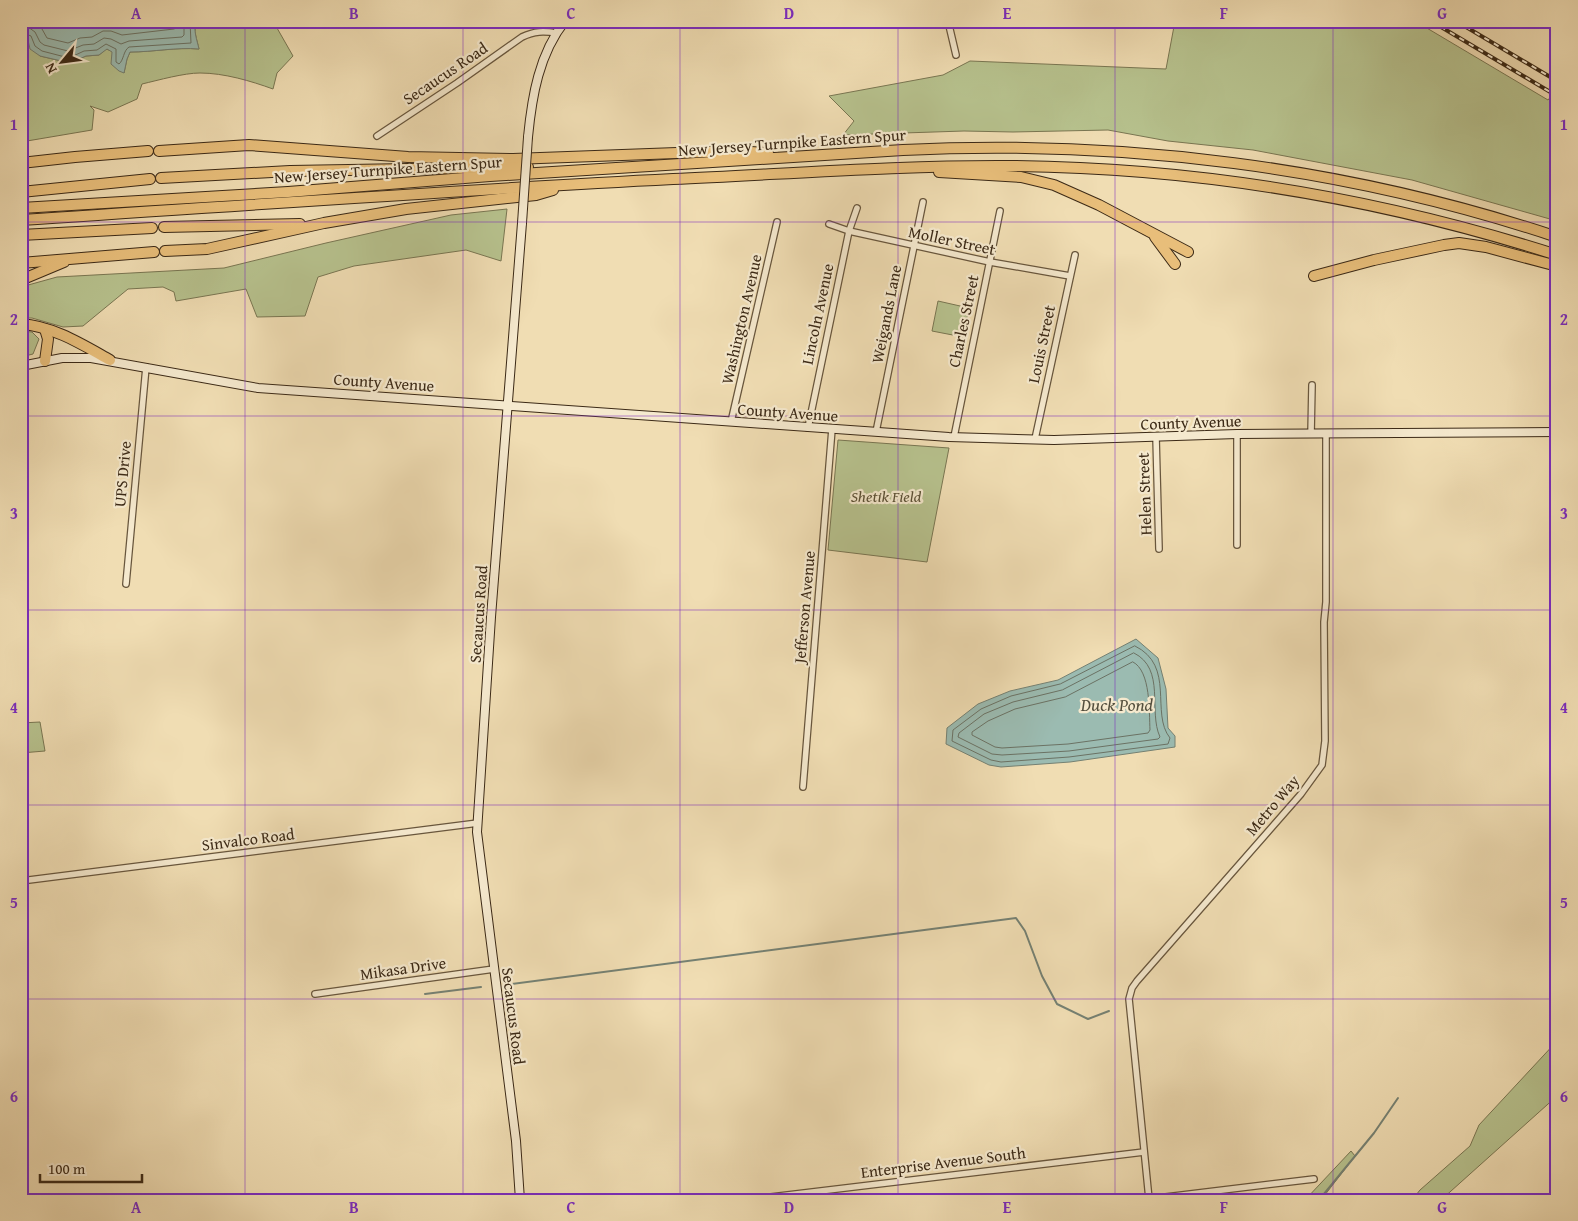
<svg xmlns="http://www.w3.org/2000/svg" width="1578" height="1221" viewBox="0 0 1578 1221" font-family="'Gentium Book Plus',serif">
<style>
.green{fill:#b7c28e;stroke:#797652}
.water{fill:#9bbbb1;stroke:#758173}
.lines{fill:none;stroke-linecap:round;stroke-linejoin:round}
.shore{stroke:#6b7264;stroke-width:1}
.stream{stroke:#758173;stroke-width:2}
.minor-casing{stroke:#68563d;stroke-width:8}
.secondary-casing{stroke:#3b2916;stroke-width:10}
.motorway-casing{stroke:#3b2916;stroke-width:12}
.minor{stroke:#f5e9ce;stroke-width:5.5}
.secondary{stroke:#f5e9ce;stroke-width:8}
.motorway{stroke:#e8be7a;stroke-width:10}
.rail-casing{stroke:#3b2916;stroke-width:4}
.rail{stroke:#f5e9ce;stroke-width:2;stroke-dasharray:5.5;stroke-linecap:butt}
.secondary-bridge-casing{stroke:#3b2916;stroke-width:10;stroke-linecap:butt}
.secondary-bridge{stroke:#f5e9ce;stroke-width:8}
.grid{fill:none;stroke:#7b2cbf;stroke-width:1;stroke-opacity:0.55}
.labels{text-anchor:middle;stroke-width:4.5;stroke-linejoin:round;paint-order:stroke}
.street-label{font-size:16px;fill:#3b2916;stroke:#f5e9ce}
.park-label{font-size:16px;font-style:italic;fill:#5a4f34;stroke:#f5e9ce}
.water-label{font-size:18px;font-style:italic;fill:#534e3d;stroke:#f5e9ce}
.neatline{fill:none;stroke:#7b2cbf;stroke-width:2}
.grid-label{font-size:16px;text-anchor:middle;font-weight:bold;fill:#7b2cbf}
</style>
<rect width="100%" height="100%" fill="#f0ddb3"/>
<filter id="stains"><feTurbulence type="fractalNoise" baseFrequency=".004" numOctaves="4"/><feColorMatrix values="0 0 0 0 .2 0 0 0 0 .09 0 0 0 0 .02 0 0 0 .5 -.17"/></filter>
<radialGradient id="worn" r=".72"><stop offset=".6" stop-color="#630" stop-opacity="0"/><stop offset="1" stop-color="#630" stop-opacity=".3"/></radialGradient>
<!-- green -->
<g class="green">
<path d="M 196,21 L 273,21 L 293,56 L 277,73 L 273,89 C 251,81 224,73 200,73 C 184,73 159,80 142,84 L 137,99 L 108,112 L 90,106 L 94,110 L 92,130 L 21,142 L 21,37 L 28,40 L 40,56 L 70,63 L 86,56 L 99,55 L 106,49 L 112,51 L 124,73 L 127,59 L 130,52 C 153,52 176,47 199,49 C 197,40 193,30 196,21 Z"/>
<polygon points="1175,21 1415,21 1548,100 1557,89 1557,221 1412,180 1253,150 1168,141 1108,130 1013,132 964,131 843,135 854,121 829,96 943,75 970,61 1166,69"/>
<polygon points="507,209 501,261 466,250 354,266 318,277 305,316 257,317 246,289 176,301 174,292 163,287 128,289 83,326 63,327 32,318 21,318 21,287 57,277 224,268 326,243 451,215"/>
<polygon points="938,301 969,308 963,337 932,331"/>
<polygon points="21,331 32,332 39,339 33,354 21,357"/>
<polygon points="838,440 949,448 927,562 828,550"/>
<polygon points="40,722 45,751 21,753 21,723"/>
<polygon points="1557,1041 1557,1096 1441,1200 1412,1200 1420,1190 1470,1146 1479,1125"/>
<polygon points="1351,1151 1355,1156 1321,1200 1305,1200"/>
</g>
<!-- water -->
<g class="water">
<path d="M 21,21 L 196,21 C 193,30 197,40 199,49 C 176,47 154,52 130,52 L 127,59 L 124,73 L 119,71 L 111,64 L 112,52 L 107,49 L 99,55 L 86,56 L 70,63 L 40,56 L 30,49 L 28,40 L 21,37 Z"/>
<polygon points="1136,639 1158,658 1166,689 1168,728 1175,736 1175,747 1070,762 1001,767 989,765 946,744 947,728 978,704 1010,691 1058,680"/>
</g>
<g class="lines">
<!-- shore -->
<g class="shore">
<polyline points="33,21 42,29 47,38 68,43 80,38 92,37 103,31 111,31 122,35 174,29 176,28 176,21"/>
<polyline points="21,26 28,27 35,32 40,42 44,45 68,51 83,45 94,44 104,38 111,39 121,44 129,41 182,37 184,35 184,21"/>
<path d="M 21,32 L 31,36 L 35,46 L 42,51 L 69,58 L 84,51 L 97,50 L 106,44 L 116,49 L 116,62 L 119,64 C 124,60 123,51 129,47 L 191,43 L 190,21"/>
<path d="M 1135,646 C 1176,666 1150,713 1170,738 L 1168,744 L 1069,757 L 1001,762 L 991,760 L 952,741 L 953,730 L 981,709 L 1011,696 L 1060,684 Z"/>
<path d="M 1134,653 C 1166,669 1148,711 1160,737 L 1158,739 L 1069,751 L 1002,755 L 992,754 L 958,737 L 959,733 L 984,714 L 1013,702 L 1062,690 Z"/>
<path d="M 1133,662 C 1151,671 1149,712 1150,730 L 1148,733 L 1068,744 L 1002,748 L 995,747 L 972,735 L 972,732 L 988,721 L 1015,709 L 1065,697 Z"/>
</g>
<!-- stream -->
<g class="stream">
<polyline points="504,985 1016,918 1025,931 1042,976 1057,1004 1088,1019 1109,1011"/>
<polyline points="425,994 481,987"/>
<polyline points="1319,1200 1374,1133 1398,1098"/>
</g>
<defs>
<g id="minor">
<polyline points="948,21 956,55"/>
<path d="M 377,136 L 457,83 L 522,37 C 535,31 543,31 557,33"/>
<polyline points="829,224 849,231 990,262 1070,276"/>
<polyline points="731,422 777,222"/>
<polyline points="808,428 849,231 857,208"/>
<polyline points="876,432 923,202"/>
<polyline points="1237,434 1237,545"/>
<polyline points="1311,434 1312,385"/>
<polyline points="954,437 1000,211"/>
<polyline points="1156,437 1159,549"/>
<polyline points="1035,439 1075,255"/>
<polyline points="126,584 146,367"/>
<polyline points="803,787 832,429"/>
<polyline points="21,881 478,823"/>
<polyline points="315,994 494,969"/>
<polyline points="1314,1179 1149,1199 1129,999 1132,988 1137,981 1301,794 1322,765 1325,741 1324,622 1326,602 1326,434"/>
<polyline points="745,1200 1144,1152"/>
</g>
<g id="secondary">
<path d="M 528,137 C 532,96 539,54 565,21"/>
<polyline points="21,366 62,358 91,358 258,388 949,437 1054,440 1237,434 1557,432"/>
<polyline points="520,1200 516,1141 477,832 491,617 522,223"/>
</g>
<g id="motorway">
<polyline points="159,151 249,145 408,157 513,159 704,152 750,152 768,153"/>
<polyline points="21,163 75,157 148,151"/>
<polyline points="939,172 1021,177 1054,185 1099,205 1188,252"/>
<polyline points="161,178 290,171 528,167"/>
<polyline points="21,192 150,179"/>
<path d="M 21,208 L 288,192 L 490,176 L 903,150 C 1123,139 1348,167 1557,237"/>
<path d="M 21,220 C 238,206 455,190 673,179 C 786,174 901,165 1014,166 C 1198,168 1382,199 1557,255"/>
<polyline points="164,227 300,224"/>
<polyline points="21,235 152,228"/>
<polyline points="1155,237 1175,264"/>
<polyline points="165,251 207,249 324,223 406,209 536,195 553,190"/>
<polyline points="21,263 154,252"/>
<polyline points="1314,276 1374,260 1444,245 1459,243 1486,247 1557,266"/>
<polyline points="21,280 64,262"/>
<path d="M 21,324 C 53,326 83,345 110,360"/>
<polyline points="45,361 48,339 45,329"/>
</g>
</defs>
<!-- minor casing -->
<use href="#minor" class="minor-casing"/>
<!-- secondary casing -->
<use href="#secondary" class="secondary-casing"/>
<!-- motorway casing -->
<use href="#motorway" class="motorway-casing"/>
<!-- minor -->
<use href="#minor" class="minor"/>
<!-- secondary -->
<use href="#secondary" class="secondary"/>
<!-- motorway -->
<use href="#motorway" class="motorway"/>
<defs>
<g id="rail">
<polyline points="1431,21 1557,96"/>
<polyline points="1456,21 1557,81"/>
</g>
</defs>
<!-- rail casing -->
<use href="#rail" class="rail-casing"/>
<!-- rail -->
<use href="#rail" class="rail"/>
<defs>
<polyline id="secondary-bridge" points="522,223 528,137"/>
</defs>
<!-- secondary-bridge casing -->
<use href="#secondary-bridge" class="secondary-bridge-casing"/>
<!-- secondary-bridge -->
<use href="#secondary-bridge" class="secondary-bridge"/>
</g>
<!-- grid -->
<path class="grid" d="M 245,21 L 245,1200M 463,21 L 463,1200M 680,21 L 680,1200M 898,21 L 898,1200M 1115,21 L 1115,1200M 1333,21 L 1333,1200M 21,222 L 1557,222M 21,416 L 1557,416M 21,610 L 1557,610M 21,805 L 1557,805M 21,999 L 1557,999"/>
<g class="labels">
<!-- street labels -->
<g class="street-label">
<text transform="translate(445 73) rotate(-34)" y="6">Secaucus Road</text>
<text transform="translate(792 142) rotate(-4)" y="6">New Jersey Turnpike Eastern Spur</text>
<text transform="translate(388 169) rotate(-4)" y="6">New Jersey Turnpike Eastern Spur</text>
<text transform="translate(952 240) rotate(12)" y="6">Moller Street</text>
<text transform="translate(817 314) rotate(-78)" y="6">Lincoln Avenue</text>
<text transform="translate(886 314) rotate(-79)" y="6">Weigands Lane</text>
<text transform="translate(741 319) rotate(-77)" y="6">Washington Avenue</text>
<text transform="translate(963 321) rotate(-78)" y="6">Charles Street</text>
<text transform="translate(1041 344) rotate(-78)" y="6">Louis Street</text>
<text transform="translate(384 382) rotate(4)" y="6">County Avenue</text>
<text transform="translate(788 412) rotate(4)" y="6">County Avenue</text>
<text transform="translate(1191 422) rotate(-2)" y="6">County Avenue</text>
<text transform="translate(122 474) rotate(-85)" y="6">UPS Drive</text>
<text transform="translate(1144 494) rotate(-92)" y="6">Helen Street</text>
<text transform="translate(804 607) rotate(-85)" y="6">Jefferson Avenue</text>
<text transform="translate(478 614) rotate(-86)" y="6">Secaucus Road</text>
<text transform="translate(1272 805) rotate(-50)" y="6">Metro Way</text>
<text transform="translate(248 839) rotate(-7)" y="6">Sinvalco Road</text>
<text transform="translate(403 968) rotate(-8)" y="6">Mikasa Drive</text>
<text transform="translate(514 1016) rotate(83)" y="6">Secaucus Road</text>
<text transform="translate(943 1162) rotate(-7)" y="6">Enterprise Avenue South</text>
</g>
<!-- park labels -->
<g class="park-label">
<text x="886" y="502">Shetik Field</text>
</g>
<!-- water labels -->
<g class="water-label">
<text x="1117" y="711">Duck Pond</text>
</g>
</g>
<!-- margin -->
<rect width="1578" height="1221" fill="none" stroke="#f0ddb3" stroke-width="55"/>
<!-- north arrow -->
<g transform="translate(62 62) rotate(241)" stroke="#f5e9ce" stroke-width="4" paint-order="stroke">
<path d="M0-4L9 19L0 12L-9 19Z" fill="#3b2916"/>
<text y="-8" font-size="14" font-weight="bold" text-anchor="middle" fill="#3b2916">N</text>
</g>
<!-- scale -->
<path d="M40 1174v8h102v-8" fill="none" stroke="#3b2916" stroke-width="2.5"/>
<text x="48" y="1174" font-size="15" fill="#3b2916" stroke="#f5e9ce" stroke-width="4" paint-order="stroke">100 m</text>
<rect x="28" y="28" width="1522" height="1166" class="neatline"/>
<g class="grid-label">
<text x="136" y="19">A</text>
<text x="354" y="19">B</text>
<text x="571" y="19">C</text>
<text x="789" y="19">D</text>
<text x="1007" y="19">E</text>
<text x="1224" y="19">F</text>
<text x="1442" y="19">G</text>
<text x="14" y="130">1</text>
<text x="1564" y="130">1</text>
<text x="14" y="325">2</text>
<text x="1564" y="325">2</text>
<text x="14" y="519">3</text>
<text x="1564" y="519">3</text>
<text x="14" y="713">4</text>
<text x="1564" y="713">4</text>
<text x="14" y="908">5</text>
<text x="1564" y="908">5</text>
<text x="14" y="1102">6</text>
<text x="1564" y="1102">6</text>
<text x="136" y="1213">A</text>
<text x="354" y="1213">B</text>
<text x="571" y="1213">C</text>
<text x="789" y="1213">D</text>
<text x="1007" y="1213">E</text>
<text x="1224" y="1213">F</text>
<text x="1442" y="1213">G</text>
</g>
<rect width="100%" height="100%" filter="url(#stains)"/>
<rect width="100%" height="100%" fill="url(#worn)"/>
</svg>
